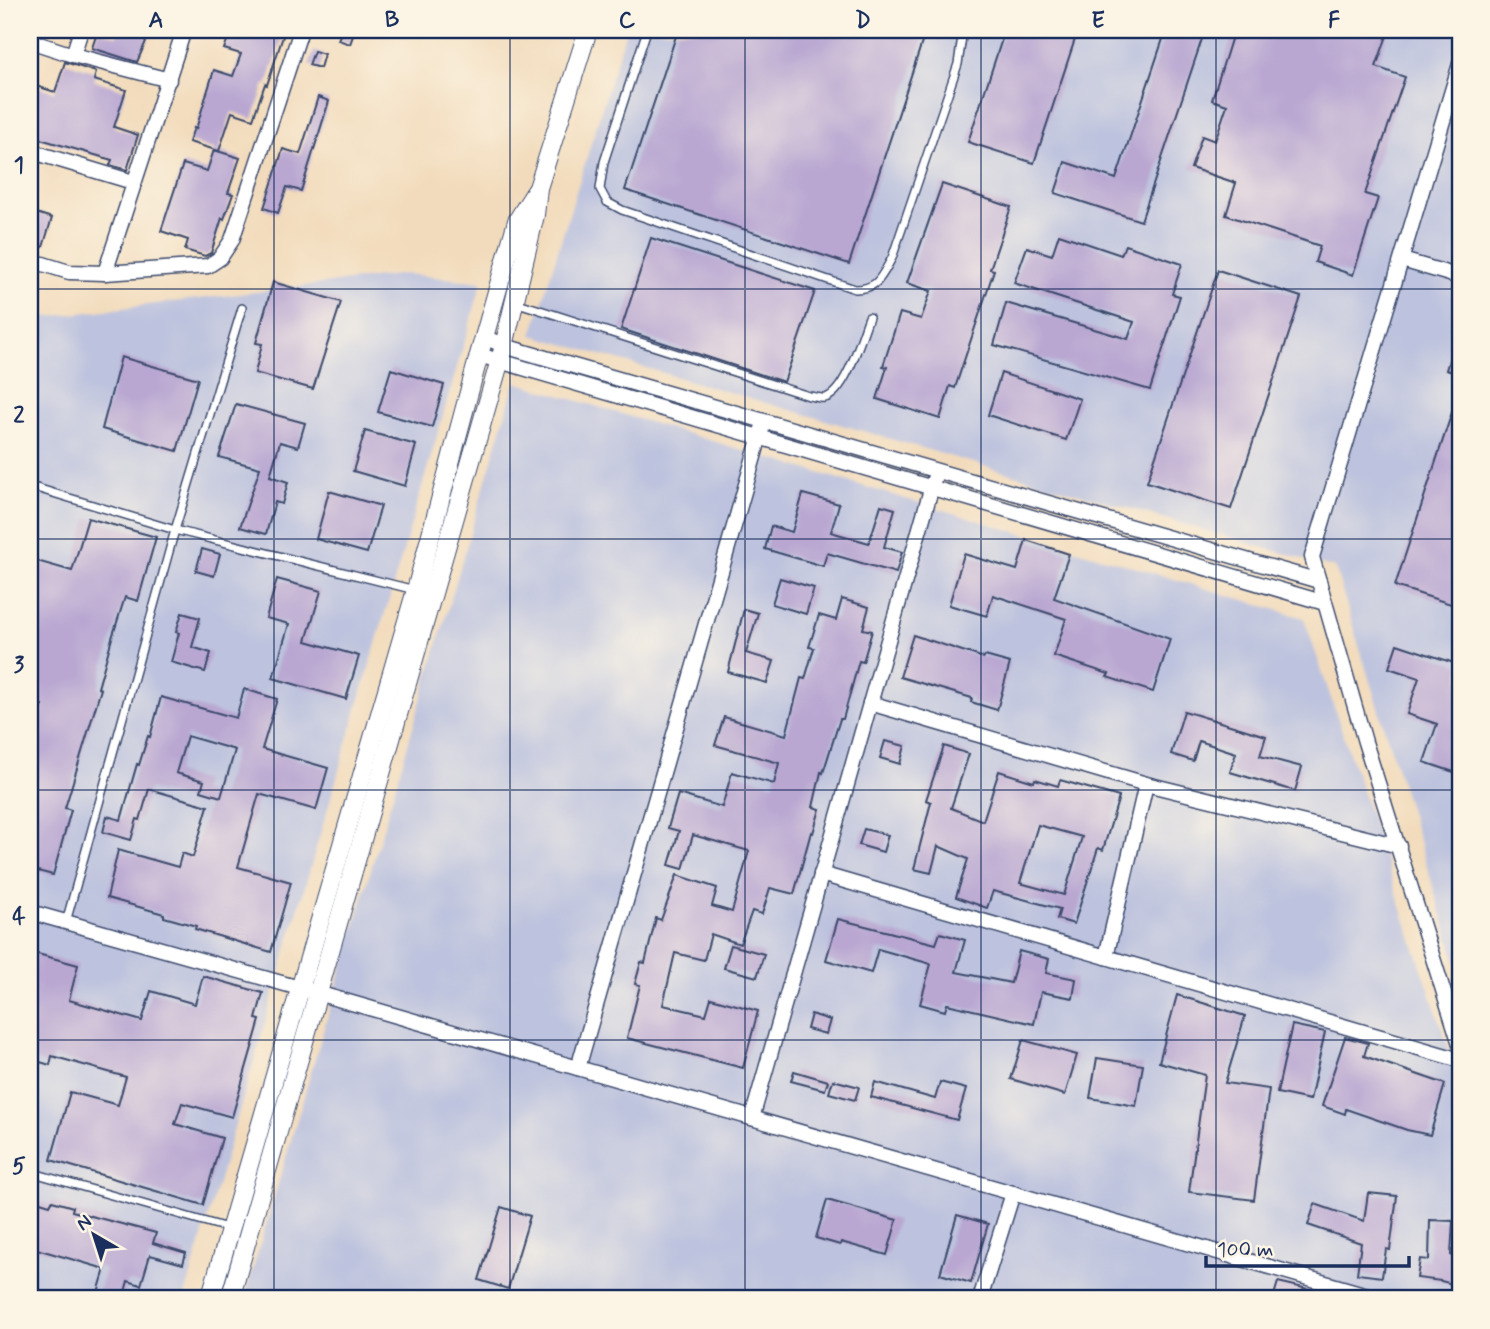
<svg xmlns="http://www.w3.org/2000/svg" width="1490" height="1329" viewBox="0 0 1490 1329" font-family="Mynerve,sans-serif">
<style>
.industrial{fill:#bdc3de}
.building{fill:#b9a7d2;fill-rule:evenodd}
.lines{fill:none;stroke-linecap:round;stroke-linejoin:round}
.service-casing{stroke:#3b496c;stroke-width:10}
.minor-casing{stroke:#3b496c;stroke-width:17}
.tertiary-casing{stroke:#3b496c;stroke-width:20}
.service{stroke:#fff;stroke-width:7}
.minor{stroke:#fff;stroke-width:14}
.tertiary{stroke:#fff;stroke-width:18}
.grid{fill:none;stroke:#1b2f5e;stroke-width:2;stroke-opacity:0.55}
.neatline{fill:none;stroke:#1b2f5e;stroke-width:2.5}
.grid-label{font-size:23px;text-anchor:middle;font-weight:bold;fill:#1b2f5e}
</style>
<rect width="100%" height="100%" fill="#fcf5e5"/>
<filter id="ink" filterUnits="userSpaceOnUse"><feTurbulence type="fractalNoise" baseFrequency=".0143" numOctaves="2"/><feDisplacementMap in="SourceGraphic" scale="14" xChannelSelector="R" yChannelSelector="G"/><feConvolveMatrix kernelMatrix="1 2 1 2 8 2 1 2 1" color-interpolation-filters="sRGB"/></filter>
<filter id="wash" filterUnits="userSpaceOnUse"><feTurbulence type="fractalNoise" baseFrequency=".00686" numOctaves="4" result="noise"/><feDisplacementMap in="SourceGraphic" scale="28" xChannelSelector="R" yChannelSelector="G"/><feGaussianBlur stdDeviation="1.57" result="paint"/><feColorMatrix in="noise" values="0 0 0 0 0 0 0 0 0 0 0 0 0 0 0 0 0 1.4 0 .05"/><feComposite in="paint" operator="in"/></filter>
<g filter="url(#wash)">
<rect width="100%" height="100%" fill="#f2dbbc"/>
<!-- industrial -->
<g class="industrial">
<polygon points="626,30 1460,30 1460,974 1335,568 532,335"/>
<polygon points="406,274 482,282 184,1299 30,1299 30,319"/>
<polygon points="515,382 1304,618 1460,1082 1460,1299 244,1299"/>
</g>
<g id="blocks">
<!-- building -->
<g class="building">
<polygon points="98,30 116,36 119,30 151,30 137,62 92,48"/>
<polygon points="231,30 285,30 267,85 265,84 253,119 232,112 219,151 189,142 194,128 196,129 214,70 233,76 241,54 224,49"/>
<polygon points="342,30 355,30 350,44 338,40"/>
<polygon points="678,30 926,30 849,264 625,190"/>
<polygon points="1005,30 1078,30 1034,163 968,142"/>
<polygon points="1166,30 1205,30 1141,221 1055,193 1065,162 1116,179"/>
<polygon points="1234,30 1389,30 1376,67 1405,77 1365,194 1378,198 1353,275 1315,262 1320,246 1226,215 1236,183 1191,168 1202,136 1215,141 1227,105 1212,100"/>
<polygon points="314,51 324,54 320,68 309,65"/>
<polygon points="65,62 96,72 94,80 126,90 114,127 138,135 127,170 110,165 112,160 30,136 30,84 55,92"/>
<polygon points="318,97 329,101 301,191 287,187 278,213 264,208 283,149 300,154"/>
<polygon points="214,150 240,158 228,193 233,194 224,219 222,218 211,253 205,256 185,250 188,240 161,231 183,164 207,171"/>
<polygon points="942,184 1011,207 990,269 994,270 955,388 950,386 940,419 877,399 887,367 883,366 900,313 921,319 931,291 907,283"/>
<polygon points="30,211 52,218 43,247 30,242"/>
<polygon points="1059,234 1121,255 1125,245 1182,264 1172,294 1180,296 1150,390 994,345 1006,303 1128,339 1134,322 1014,283 1027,247 1052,255"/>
<polygon points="651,238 815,291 784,382 621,329"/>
<polygon points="1218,270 1301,297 1231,509 1147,482"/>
<polygon points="273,282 341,302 313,389 255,373 262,344 256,343"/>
<polygon points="1458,332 1460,333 1460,374 1446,370"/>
<polygon points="121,357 198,379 177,451 102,429"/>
<polygon points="391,369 444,385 432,427 378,412"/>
<polygon points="1001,373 1080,399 1066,440 988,415"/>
<polygon points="1458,394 1460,395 1460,607 1395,586"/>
<polygon points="236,404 305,423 298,447 280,442 270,476 288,482 282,504 275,502 266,534 240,527 260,468 219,457"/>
<polygon points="365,431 416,445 405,486 353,471"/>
<polygon points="329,491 381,506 367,553 316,539"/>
<polygon points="803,494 839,504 831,532 869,543 881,505 895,509 884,547 902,552 896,573 827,553 823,566 765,549 771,526 792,532"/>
<polygon points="88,518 156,537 138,601 125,597 112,638 98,688 101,689 65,808 71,810 53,875 30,869 30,747 42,705 30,702 30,559 72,571"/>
<polygon points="1026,540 1069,554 1054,598 1170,639 1153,692 1107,677 1109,674 1054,656 1066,619 993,595 987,616 949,605 964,554 1017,570"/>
<polygon points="202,549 220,554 214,576 196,571"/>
<polygon points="780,578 814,588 806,614 772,604"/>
<polygon points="277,579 321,591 306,641 359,656 346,699 273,678 289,624 266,618"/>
<polygon points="842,599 869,607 863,629 872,631 863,662 859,661 843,719 840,719 823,773 821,772 813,807 820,809 813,833 811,832 794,894 770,888 762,914 752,911 740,944 711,934 704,960 675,953 663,1005 706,1015 711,998 758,1011 743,1068 627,1038 640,985 635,984 641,962 645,963 656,918 661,920 677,875 717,888 712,906 732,912 749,851 693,835 683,869 669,865 679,831 668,828 678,794 722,807 732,772 774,784 779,763 715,745 724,717 786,735 801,678 805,679 814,648 809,647 819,615 836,620"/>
<polygon points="744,609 758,613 746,653 774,661 767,683 728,672"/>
<polygon points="182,613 200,618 192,647 211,653 205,672 171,662 179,633 176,632"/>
<polygon points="913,635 984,658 985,656 1010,663 997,710 971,702 972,698 900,677"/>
<polygon points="1397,644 1460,665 1460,774 1424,762 1437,724 1407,714 1419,678 1389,668"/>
<path d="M 244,689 L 277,699 L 262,749 L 328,768 L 316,810 L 259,794 L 238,867 L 291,882 L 271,952 L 195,929 L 196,926 L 164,917 L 164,914 L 107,898 L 118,850 L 178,867 L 182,853 L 193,857 L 208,806 L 149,789 L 140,820 L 137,819 L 131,840 L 103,832 L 107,816 L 121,820 L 137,764 L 139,765 L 148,736 L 150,737 L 161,697 L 236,718 ZM 187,736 L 235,750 L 221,797 L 201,791 L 204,781 L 176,773 Z"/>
<polygon points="1184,711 1266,736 1260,756 1302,767 1295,791 1230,772 1236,753 1199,741 1193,761 1171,754"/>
<polygon points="885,741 905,746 900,764 880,758"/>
<path d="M 944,746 L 969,754 L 951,808 L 983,821 L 999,771 L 1034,782 L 1035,779 L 1058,786 L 1060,780 L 1119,797 L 1103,850 L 1098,848 L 1074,924 L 1057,919 L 1060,909 L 993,891 L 987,908 L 956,897 L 968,859 L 938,846 L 931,873 L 914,869 L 931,802 L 926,800 ZM 1038,825 L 1082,837 L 1064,895 L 1020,883 Z"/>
<polygon points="864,829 888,835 883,852 859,845"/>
<polygon points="838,919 936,944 940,933 965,940 956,972 1011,983 1019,951 1049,959 1046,973 1076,979 1073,998 1041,992 1034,1024 947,1004 945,1011 920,1004 931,964 878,949 871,973 826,960"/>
<polygon points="731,945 764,954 757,977 724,968"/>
<polygon points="34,953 78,965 69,1000 142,1021 151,991 195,1004 203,976 263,993 256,1019 260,1020 232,1117 182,1103 175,1124 222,1138 203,1205 51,1160 70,1092 118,1105 126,1077 52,1056 50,1065 30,1059 30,969"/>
<polygon points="1177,995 1245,1016 1225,1083 1269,1089 1254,1200 1189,1192 1205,1075 1159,1062"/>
<polygon points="811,1014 830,1020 826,1034 807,1029"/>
<polygon points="1292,1025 1325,1032 1310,1100 1277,1093"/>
<polygon points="1345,1037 1368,1043 1364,1056 1445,1084 1430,1135 1407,1130 1346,1109 1345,1114 1322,1106"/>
<polygon points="1023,1040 1077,1055 1065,1095 1011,1079"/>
<polygon points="1097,1058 1143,1065 1136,1106 1090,1098"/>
<polygon points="794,1071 828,1081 825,1090 791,1081"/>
<polygon points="833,1080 859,1087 855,1100 829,1093"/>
<polygon points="875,1082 935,1099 940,1082 966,1089 957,1120 871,1097"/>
<polygon points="1368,1193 1397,1196 1390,1250 1386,1249 1382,1277 1357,1274 1361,1243 1308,1225 1315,1204 1364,1221"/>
<polygon points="30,1199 50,1205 52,1201 73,1207 72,1211 156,1233 153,1243 186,1253 183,1264 150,1255 141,1285 128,1281 123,1299 96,1299 105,1269 30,1247"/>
<polygon points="827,1200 897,1220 887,1255 841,1242 840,1245 816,1238"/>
<polygon points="501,1207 530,1216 508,1289 479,1280"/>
<polygon points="957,1215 988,1224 971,1283 940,1274"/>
<polygon points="1430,1220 1453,1221 1451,1255 1460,1258 1460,1286 1441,1281 1417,1278 1420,1259 1429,1260"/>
<polygon points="1278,1282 1308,1289 1306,1299 1273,1299"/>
</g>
</g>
</g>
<g filter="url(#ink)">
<use href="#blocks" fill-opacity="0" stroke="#3b496c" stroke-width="2"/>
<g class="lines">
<defs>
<g id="service">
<path d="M 647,30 L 604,162 L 600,189 L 607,202 L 622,210 L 855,289 C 878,289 881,277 892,258 L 958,64 L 963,30"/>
<path d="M 515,302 L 809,396 C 813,396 821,399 825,398 C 846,393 862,335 869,317"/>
<polyline points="30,486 175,530 415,590"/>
<polyline points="66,922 175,530 242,308"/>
<polyline points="30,1172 231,1229"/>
</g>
<g id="minor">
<polyline points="30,41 73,55 169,80"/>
<polyline points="73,55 81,30"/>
<polyline points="1460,64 1312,557 1365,742 1460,1044"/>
<polyline points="30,151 133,182"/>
<polyline points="30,260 69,272 105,273 208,266 220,258 232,240 301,30"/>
<polyline points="1402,260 1460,277"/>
<polyline points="105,273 184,30"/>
<polyline points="485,337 504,346 1319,581"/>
<polyline points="479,355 1325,603"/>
<polyline points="870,703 1146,784 1399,846"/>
<polyline points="821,874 1460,1060"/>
<polyline points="30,912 317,993 1381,1299"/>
<polyline points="1106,957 1146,784"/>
<polyline points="578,1068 762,429"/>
<polyline points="752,1118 934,479"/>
<polyline points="980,1299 1013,1193"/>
</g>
<g id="tertiary">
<polyline points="210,1299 416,590 479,355 517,221 536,191"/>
<polyline points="230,1299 504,346 535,215 538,188 588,30"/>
</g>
</defs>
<!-- service casing -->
<use href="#service" class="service-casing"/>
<!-- minor casing -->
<use href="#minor" class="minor-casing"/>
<!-- tertiary casing -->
<use href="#tertiary" class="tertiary-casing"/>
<!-- service -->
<use href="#service" class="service"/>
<!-- minor -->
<use href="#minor" class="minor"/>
<!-- tertiary -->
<use href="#tertiary" class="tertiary"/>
</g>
</g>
<!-- grid -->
<path class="grid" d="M 274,30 L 274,1299M 510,30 L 510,1299M 745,30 L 745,1299M 981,30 L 981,1299M 1216,30 L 1216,1299M 30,289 L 1460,289M 30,539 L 1460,539M 30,790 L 1460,790M 30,1040 L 1460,1040"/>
<!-- margin -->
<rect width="1490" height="1329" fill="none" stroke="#fcf5e5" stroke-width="77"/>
<!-- north arrow -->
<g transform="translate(94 1235) rotate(321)" stroke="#fcf5e5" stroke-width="5" paint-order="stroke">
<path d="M0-5L12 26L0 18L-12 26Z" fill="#1b2f5e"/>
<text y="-10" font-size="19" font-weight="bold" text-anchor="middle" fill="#1b2f5e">N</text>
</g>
<!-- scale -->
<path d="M1206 1256v10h203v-10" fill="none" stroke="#1b2f5e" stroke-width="3.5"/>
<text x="1217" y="1256" font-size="21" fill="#1b2f5e" stroke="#fcf5e5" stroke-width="5" paint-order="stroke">100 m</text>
<rect x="38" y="38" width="1414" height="1252" class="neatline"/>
<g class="grid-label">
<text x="156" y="27">A</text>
<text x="392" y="27">B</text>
<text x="627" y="27">C</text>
<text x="863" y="27">D</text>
<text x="1098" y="27">E</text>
<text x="1334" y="27">F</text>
<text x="19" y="172">1</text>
<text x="19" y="422">2</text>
<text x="19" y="672">3</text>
<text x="19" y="923">4</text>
<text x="19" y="1173">5</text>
</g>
</svg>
